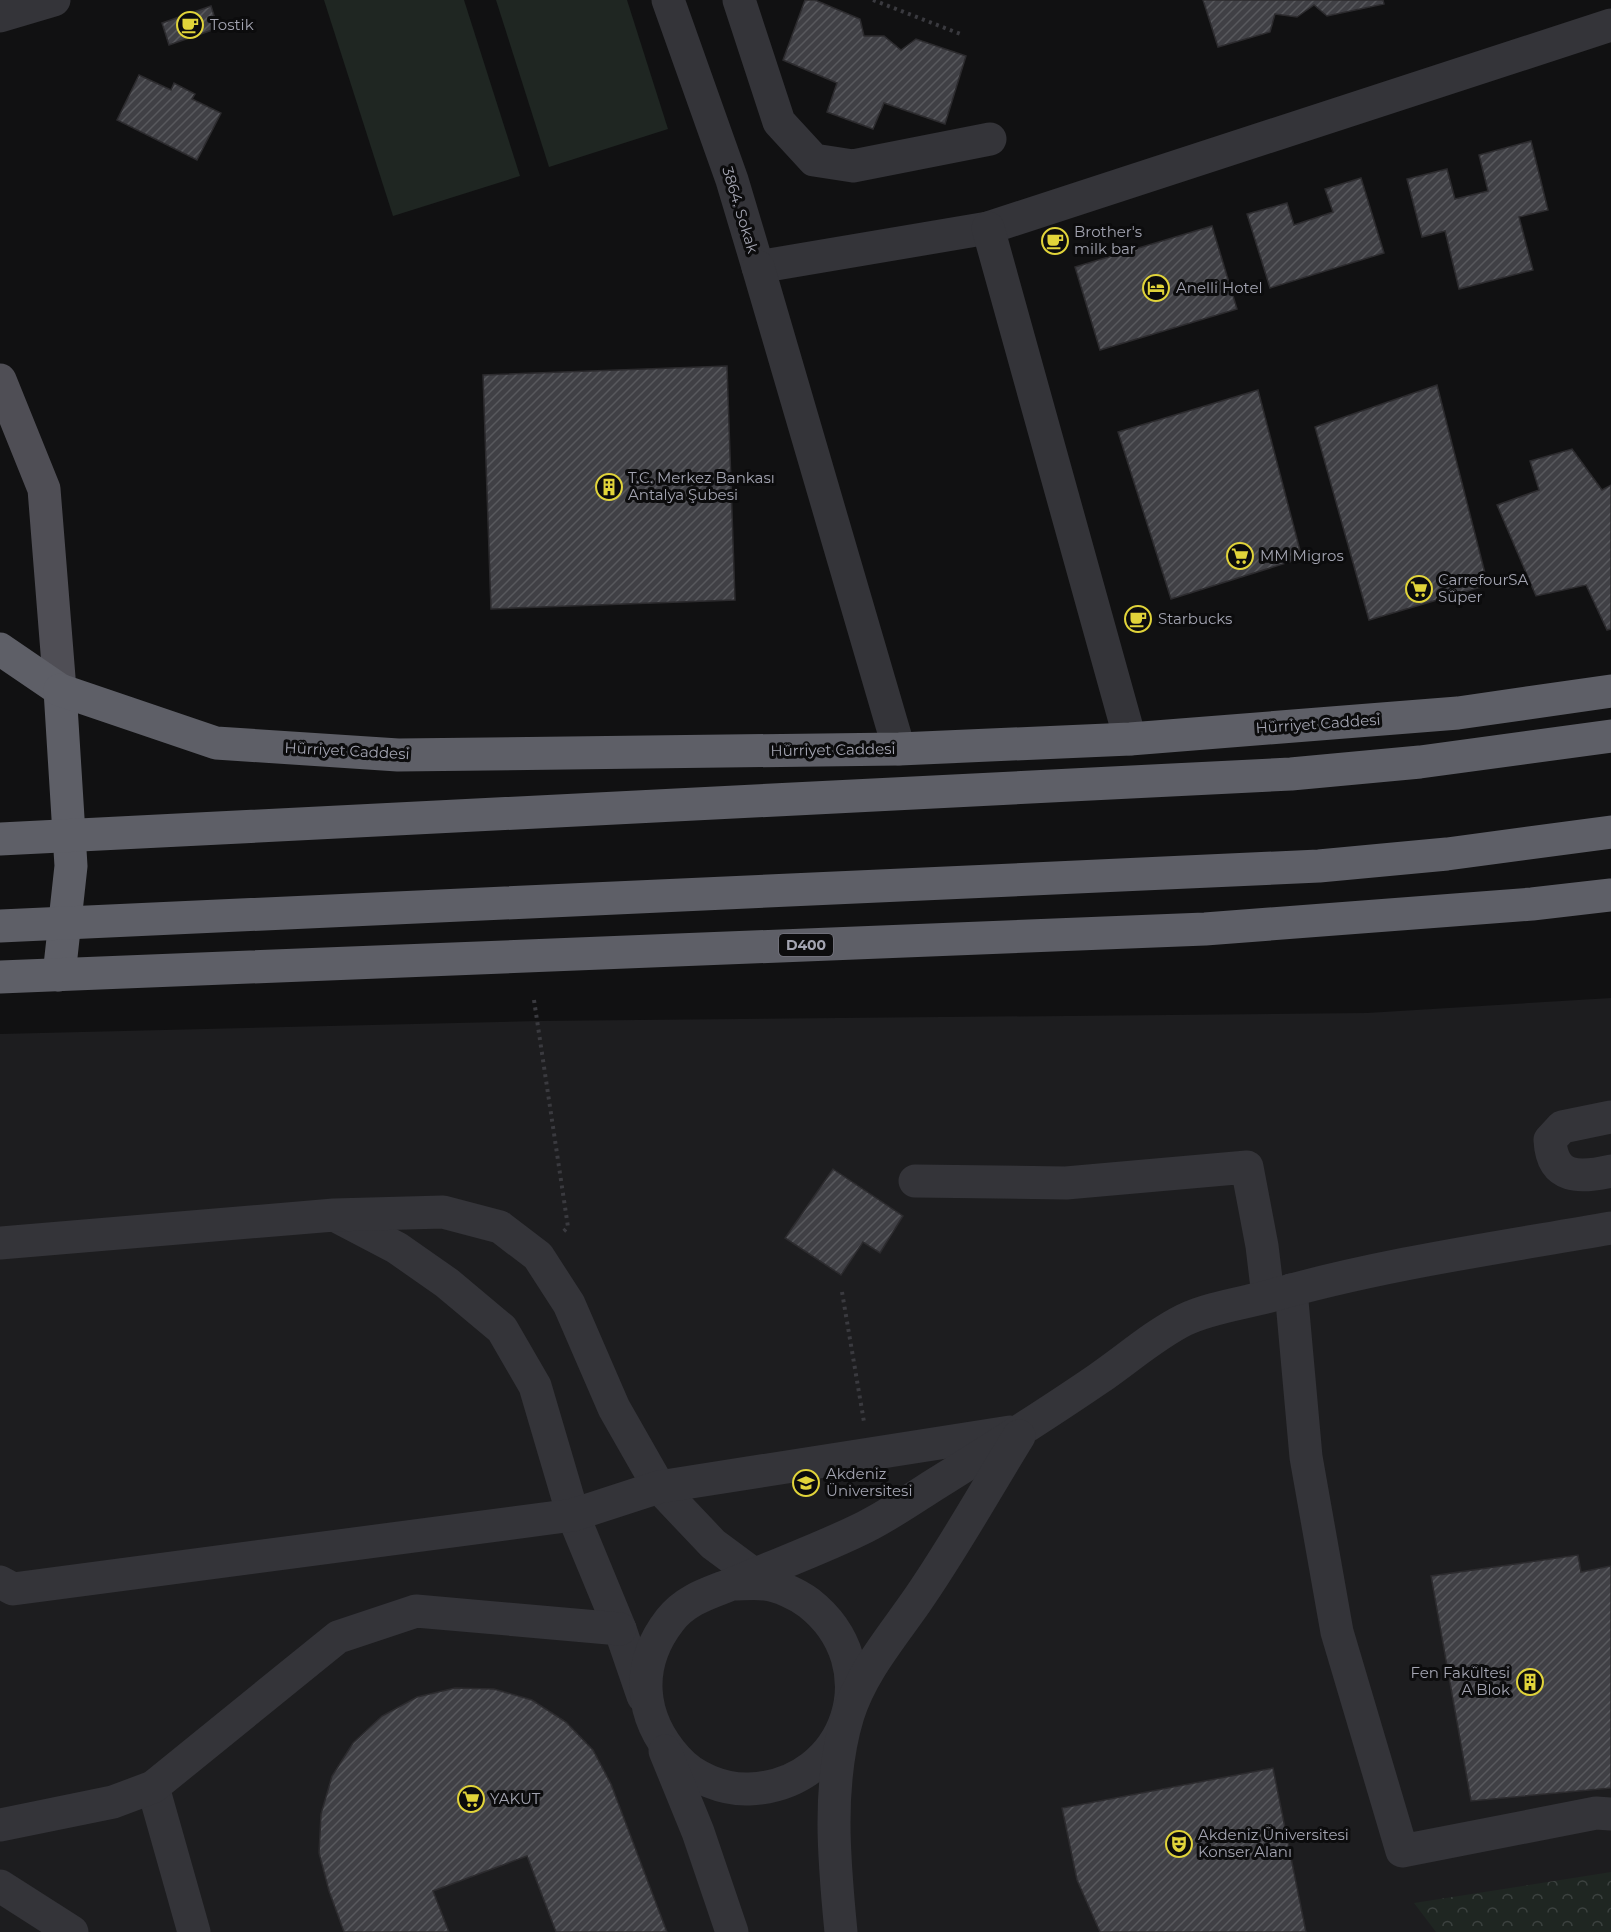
<svg xmlns="http://www.w3.org/2000/svg" width="1611" height="1932" viewBox="0 0 1611 1932" font-family="Montserrat,sans-serif">
<style>
.built{fill:#1d1d1f}
.forest{fill:url(#forest-crowns)}
.pitch{fill:#1f2622}
.building{fill:url(#building-hatch);stroke:#2c2b2e;stroke-width:1.5}
.lines{fill:none;stroke-linecap:round;stroke-linejoin:round}
.path{stroke:#3a3a3f;stroke-width:4;stroke-dasharray:3 4.5;stroke-linecap:butt}
.minor{stroke:#343439;stroke-width:33}
.major{stroke:#4f4e55;stroke-width:33}
.highway{stroke:#5e5f67;stroke-width:33}
.highway-bridge{stroke:#5e5f67;stroke-width:33}
.labels{text-anchor:middle;stroke-width:6;stroke-linejoin:round;paint-order:stroke}
.shield{fill:#0c0c0d;stroke:#767680;stroke-width:1.5}
.shield-label{font-size:14px;font-weight:bold;fill:#a3a4b1}
.poi-label{font-size:15px;fill:#a3a4b1;stroke:#0c0c0d;text-anchor:start}
.street-label{font-size:15px;fill:#a3a4b1;stroke:#0c0c0d}
</style>
<defs>
<pattern id="forest-crowns" width="20" height="18" patternUnits="userSpaceOnUse" patternTransform="scale(1.5)"><rect width="20" height="18" fill="#1f2622"/><path d="M2 6a3 3 0 1 1 6 0M12 15a3 3 0 1 1 6 0" fill="none" stroke="#3c4240"/></pattern>
<pattern id="building-hatch" width="6" height="6" patternUnits="userSpaceOnUse" patternTransform="scale(1.5)"><rect width="6" height="6" fill="#404045"/><path d="M-1 1l2-2M0 6l6-6M5 7l2-2" fill="none" stroke="#58595d"/></pattern>
</defs>
<rect width="100%" height="100%" fill="#111112"/>
<!-- built -->
<polygon class="built" points="1611,998 1611,1932 0,1932 0,1034 537,1021 1367,1013"/>
<!-- forest -->
<polygon class="forest" points="1611,1872 1611,1932 1436,1932 1414,1903"/>
<!-- pitch -->
<g class="pitch">
<polygon points="324,0 464,0 520,176 393,216"/>
<polygon points="496,0 627,0 668,129 549,167"/>
</g>
<!-- building -->
<g class="building">
<polygon points="805,0 815,0 860,19 864,36 884,36 901,50 916,39 966,56 945,124 884,103 873,129 827,112 837,83 783,60"/>
<polygon points="1203,0 1383,0 1384,4 1327,16 1314,5 1297,17 1275,14 1270,32 1218,47"/>
<polygon points="211,6 218,28 169,45 162,23"/>
<polygon points="139,75 171,90 174,83 195,94 192,99 221,113 197,160 117,120"/>
<polygon points="1531,141 1548,210 1519,217 1533,270 1459,289 1445,231 1422,237 1407,179 1447,169 1455,199 1488,191 1479,155"/>
<polygon points="1361,178 1384,253 1270,288 1247,214 1287,203 1294,225 1333,212 1325,189"/>
<polygon points="1212,226 1237,309 1100,350 1075,267"/>
<polygon points="727,366 735,600 491,609 483,375"/>
<polygon points="1437,385 1488,585 1369,620 1315,427"/>
<polygon points="1258,390 1302,558 1171,599 1118,432"/>
<polygon points="1572,449 1602,490 1611,485 1611,629 1607,630 1586,585 1536,596 1497,505 1539,490 1530,461"/>
<polygon points="833,1169 903,1216 880,1253 863,1242 841,1275 785,1238"/>
<polygon points="1578,1555 1581,1572 1610,1566 1611,1568 1611,1788 1471,1801 1431,1576"/>
<polygon points="455,1688 494,1689 532,1700 566,1722 593,1750 611,1784 667,1932 556,1932 527,1856 433,1891 449,1932 344,1932 329,1891 319,1853 321,1814 332,1776 353,1743 382,1716 417,1697"/>
<polygon points="1273,1768 1306,1932 1100,1932 1077,1880 1062,1808"/>
</g>
<g class="lines">
<!-- path -->
<g class="path">
<polyline points="873,0 963,35"/>
<polyline points="534,1000 568,1227 562,1233"/>
<polyline points="842,1292 864,1422"/>
</g>
<!-- minor -->
<g class="minor">
<polyline points="668,0 732,180 758,267 988,228 1611,25"/>
<polyline points="739,0 779,122 814,160 853,166 990,139"/>
<polyline points="0,16 54,0"/>
<polyline points="988,228 1130,739"/>
<polyline points="758,267 899,749"/>
<path d="M 1611,1117 L 1562,1127 L 1550,1140 C 1552,1180 1580,1178 1611,1171"/>
<polyline points="915,1181 1066,1183 1247,1167 1262,1246 1268,1296"/>
<polyline points="336,1216 397,1248 447,1283 502,1329 535,1386 573,1515 620,1629 643,1696"/>
<polyline points="0,1243 334,1215 443,1212 500,1227 538,1256 569,1304 614,1408 659,1487 713,1544 767,1584"/>
<polyline points="1291,1290 1306,1457 1337,1632 1402,1851 1596,1813 1611,1814"/>
<polyline points="0,1582 13,1589 573,1515 659,1487 1010,1432"/>
<path d="M 732,1584 C 743,1584 754,1583 765,1584 C 779,1586 797,1594 809,1603 C 888,1665 850,1785 749,1789 C 724,1790 693,1778 677,1759 C 639,1717 635,1665 670,1620 C 688,1597 714,1592 739,1581 C 781,1563 825,1547 865,1527 C 889,1515 912,1499 934,1485 C 990,1450 1044,1416 1098,1379 C 1126,1360 1154,1335 1184,1320 C 1208,1308 1244,1303 1270,1296 C 1382,1264 1497,1248 1611,1228"/>
<polyline points="665,1751 698,1832 732,1932"/>
<polyline points="153,1787 194,1932"/>
<polyline points="0,1825 113,1802 153,1787 338,1637 416,1611 620,1629"/>
<polyline points="0,1886 72,1932"/>
<path d="M 841,1932 C 834,1861 827,1784 848,1715 C 861,1673 891,1638 916,1602 C 953,1549 985,1491 1019,1436"/>
</g>
<!-- major -->
<polyline class="major" points="0,380 44,489 60,690"/>
<!-- highway -->
<g class="highway">
<polyline points="0,649 60,690 71,866 59,975"/>
<polyline points="60,690 216,743 398,755 899,749 1130,739 1458,713 1611,691"/>
<polyline points="0,977 1205,929 1532,904 1611,895"/>
</g>
<!-- highway-bridge -->
<g class="highway-bridge">
<polyline points="0,839 1291,774 1420,762 1611,736"/>
<polyline points="0,926 1319,866 1447,854 1611,832"/>
</g>
</g>
<!-- icons -->
<defs>
<symbol id="cafe-ring" viewBox="-11 -11 22 22"><circle r="9.5" fill="#0c0c0d" stroke="#e1d43a" stroke-width="1.5"/><path d="M-5.5-4.5H6V0H3Q3 3.5 0 3.5H-2.5Q-5.5 3.5-5.5 0ZM3-3.2v2h1.7v-2ZM-6 4.5H4V6H-6Z" fill="#e1d43a"/></symbol>
<symbol id="hotel-ring" viewBox="-11 -11 22 22"><circle r="9.5" fill="#0c0c0d" stroke="#e1d43a" stroke-width="1.5"/><path d="M-6-4.5h1.5V1H6V5H4.5V3h-9V5H-6ZM-4 0a1.8 1.8 0 1 1 3.6 0ZM.5 0V-2.5h3Q6-2.5 6 0Z" fill="#e1d43a"/></symbol>
<symbol id="building-ring" viewBox="-11 -11 22 22"><circle r="9.5" fill="#0c0c0d" stroke="#e1d43a" stroke-width="1.5"/><path d="M-4-6H4V6H1V3H-1V6H-4ZM-2.5-4.3h1.7v1.8h-1.7ZM.8-4.3h1.7v1.8H.8ZM-2.5-1h1.7V.8h-1.7ZM.8-1h1.7V.8H.8Z" fill="#e1d43a"/></symbol>
<symbol id="supermarket-ring" viewBox="-11 -11 22 22"><circle r="9.5" fill="#0c0c0d" stroke="#e1d43a" stroke-width="1.5"/><path d="M-6-5.5h2.5l.6 2H6L4.5 2H-2.5L-4.4-4H-6ZM-1.5 3.2a1.3 1.3 0 1 0 .1 0ZM3 3.2a1.3 1.3 0 1 0 .1 0Z" fill="#e1d43a"/></symbol>
<symbol id="university-ring" viewBox="-11 -11 22 22"><circle r="9.5" fill="#0c0c0d" stroke="#e1d43a" stroke-width="1.5"/><path d="M0-5L7-2L0 1L-7-2ZM-4 1L0 2.5L4 1V4Q0 6-4 4Z" fill="#e1d43a"/></symbol>
<symbol id="theatre-ring" viewBox="-11 -11 22 22"><circle r="9.5" fill="#0c0c0d" stroke="#e1d43a" stroke-width="1.5"/><path d="M-5-5.5Q0-4 5-5.5V0Q5 5 0 6Q-5 5-5 0ZM-3.3-2.5H-1v1.5H-3.3ZM1-2.5H3.3v1.5H1ZM-2.8 1Q0 5.5 2.8 1Z" fill="#e1d43a"/></symbol>
</defs>
<g fill-rule="evenodd">
<use href="#cafe-ring" x="175" y="10" width="30" height="30"/>
<use href="#cafe-ring" x="1040" y="226" width="30" height="30"/>
<use href="#hotel-ring" x="1141" y="273" width="30" height="30"/>
<use href="#building-ring" x="594" y="472" width="30" height="30"/>
<use href="#supermarket-ring" x="1225" y="541" width="30" height="30"/>
<use href="#supermarket-ring" x="1404" y="574" width="30" height="30"/>
<use href="#cafe-ring" x="1123" y="604" width="30" height="30"/>
<use href="#university-ring" x="791" y="1468" width="30" height="30"/>
<use href="#building-ring" x="1515" y="1667" width="30" height="30"/>
<use href="#supermarket-ring" x="456" y="1784" width="30" height="30"/>
<use href="#theatre-ring" x="1164" y="1829" width="30" height="30"/>
</g>
<g class="labels">
<!-- shield labels -->
<rect class="shield" x="779" y="934" width="54" height="22" rx="4.5"/>
<g class="shield-label">
<text x="806" y="950">D400</text>
</g>
<!-- poi labels -->
<g class="poi-label">
<text x="210" y="30">Tostik</text>
<text x="1074" y="237">Brother's<tspan x="1074" dy="17">milk bar</tspan></text>
<text x="1176" y="293">Anelli Hotel</text>
<text x="628" y="483">T.C. Merkez Bankası<tspan x="628" dy="17">Antalya Şubesi</tspan></text>
<text x="1260" y="561">MM Migros</text>
<text x="1438" y="585">CarrefourSA<tspan x="1438" dy="17">Süper</tspan></text>
<text x="1158" y="624">Starbucks</text>
<text x="826" y="1479">Akdeniz<tspan x="826" dy="17">Üniversitesi</tspan></text>
<text x="1510" y="1678" text-anchor="end">Fen Fakültesi<tspan x="1510" dy="17">A Blok</tspan></text>
<text x="490" y="1804">YAKUT</text>
<text x="1198" y="1840">Akdeniz Üniversitesi<tspan x="1198" dy="17">Konser Alanı</tspan></text>
</g>
<!-- street labels -->
<g class="street-label">
<text transform="translate(740 210) rotate(73)" y="5">3864. Sokak</text>
<text transform="translate(1318 724) rotate(-4)" y="5">Hürriyet Caddesi</text>
<text transform="translate(833 750) rotate(-1)" y="5">Hürriyet Caddesi</text>
<text transform="translate(347 751) rotate(3)" y="5">Hürriyet Caddesi</text>
</g>
</g>
</svg>
